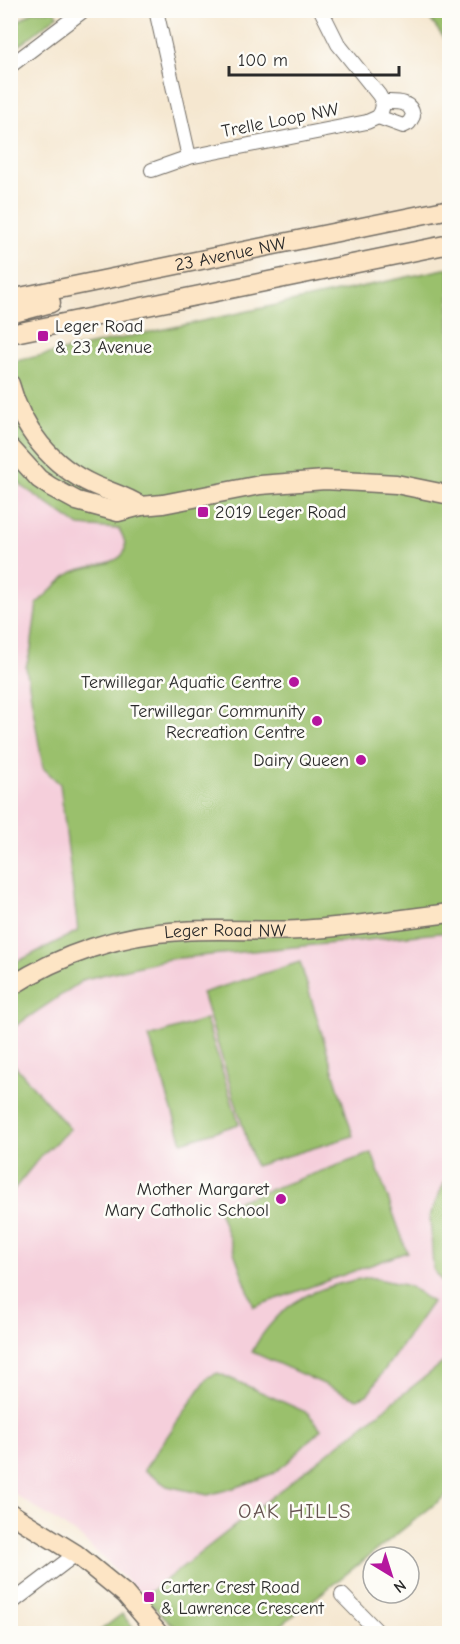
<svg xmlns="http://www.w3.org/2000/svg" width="460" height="1644" viewBox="0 0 460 1644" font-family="'Comic Neue',sans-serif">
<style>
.built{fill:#f5cfdb}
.green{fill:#9ac06c;stroke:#62764c;stroke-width:1.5}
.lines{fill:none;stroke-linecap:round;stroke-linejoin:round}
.street-casing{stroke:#726d65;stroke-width:16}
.secondary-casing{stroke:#726d65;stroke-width:21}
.street{stroke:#fff;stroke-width:14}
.secondary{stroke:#fde5c5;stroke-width:18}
.poi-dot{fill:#b5179e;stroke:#fdfcf7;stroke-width:2}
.labels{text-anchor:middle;stroke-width:5;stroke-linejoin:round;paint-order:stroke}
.street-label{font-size:18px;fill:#2b2b2b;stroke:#fdfcf7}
.poi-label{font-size:18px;fill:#2b2b2b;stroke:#fdfcf7;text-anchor:end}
.quarter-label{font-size:21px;letter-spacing:1.5px;fill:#665451;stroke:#fdfcf7}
</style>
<rect width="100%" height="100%" fill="#fdfcf7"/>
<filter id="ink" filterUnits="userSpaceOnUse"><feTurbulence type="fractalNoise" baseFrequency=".0167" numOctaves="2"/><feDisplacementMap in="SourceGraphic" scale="12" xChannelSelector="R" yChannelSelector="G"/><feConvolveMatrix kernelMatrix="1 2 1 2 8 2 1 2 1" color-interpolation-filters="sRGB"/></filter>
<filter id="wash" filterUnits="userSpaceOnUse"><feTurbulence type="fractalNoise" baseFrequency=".008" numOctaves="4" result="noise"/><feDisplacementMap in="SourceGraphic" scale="24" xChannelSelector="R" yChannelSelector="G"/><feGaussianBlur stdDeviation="1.35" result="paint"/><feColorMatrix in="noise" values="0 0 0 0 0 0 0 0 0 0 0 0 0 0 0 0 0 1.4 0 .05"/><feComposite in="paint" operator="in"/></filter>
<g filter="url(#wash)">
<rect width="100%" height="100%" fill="#f5e7d0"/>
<!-- built -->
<g class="built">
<polygon points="22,486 79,526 119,529 124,537 125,549 123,554 114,562 72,572 31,649 26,667 43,768 60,784 78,932 11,965 10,490"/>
<polygon points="449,932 449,1181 444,1183 433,1269 449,1292 449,1358 144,1597 79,1536 11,1492 11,1193 40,1157 70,1129 11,1060 10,1029 85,979 169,959"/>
</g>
<!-- green -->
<g class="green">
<polygon points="34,11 54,11 58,15 11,52 11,26"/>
<polygon points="424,11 449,11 449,45"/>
<path d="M 449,268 L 449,932 L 169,959 L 85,979 L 11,1029 L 11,965 L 78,931 L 60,784 L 43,768 L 26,667 L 31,649 L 37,603 C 47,595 62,578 73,572 C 95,562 142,567 119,529 L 79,526 L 22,486 L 11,469 L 11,362 Z"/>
<polygon points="300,962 353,1136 255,1166 202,993"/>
<polygon points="206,1019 239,1124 182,1142 149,1037"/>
<polygon points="10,1060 70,1129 40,1157 11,1193"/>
<polygon points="372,1153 407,1252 254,1307 218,1208"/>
<polygon points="449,1181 450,1181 449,1292 433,1269 430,1215 444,1183"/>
<path d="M 369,1277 L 409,1286 L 432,1302 L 367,1395 L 357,1399 L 252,1352 C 262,1331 282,1309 302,1298 C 321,1287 347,1282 369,1277 Z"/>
<polygon points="449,1358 449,1493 271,1633 181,1633 144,1597"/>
<polygon points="218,1373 308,1413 321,1429 288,1462 274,1473 237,1487 208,1495 167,1486 144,1470 208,1377"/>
<polygon points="122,1614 137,1633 97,1633"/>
</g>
</g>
<g filter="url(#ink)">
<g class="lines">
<defs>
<g id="street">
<path d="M 156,10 L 189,157 L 367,122 L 378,117 C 384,109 384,103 379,95 L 338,44 L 321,10"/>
<polyline points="10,66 84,10"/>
<path d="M 378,117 L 403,126 L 409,123 L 413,116 C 411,100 396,102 383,102"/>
<polyline points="152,170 189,157"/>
<polyline points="342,1595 380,1634"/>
<polyline points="10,1604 76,1554"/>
</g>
<g id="secondary">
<path id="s1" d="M 10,299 L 450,209"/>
<polyline points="10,314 51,303"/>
<polyline points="10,334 450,244"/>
<path d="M 10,384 C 22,429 51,466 94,485 C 110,492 126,496 141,506"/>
<polyline points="10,447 39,479 51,487 77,501 118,512 141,506 163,504 260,485 325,480 396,484 450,495"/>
<path id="s2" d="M 10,987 C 61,954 121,934 182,931 C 221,928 261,932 300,930 C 350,927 400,919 450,913"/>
<polyline points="10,1513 76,1554 125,1594 159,1634"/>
</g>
</defs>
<!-- street casing -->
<use href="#street" class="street-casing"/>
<!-- secondary casing -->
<use href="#secondary" class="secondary-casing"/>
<!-- street -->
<use href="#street" class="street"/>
<!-- secondary -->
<use href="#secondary" class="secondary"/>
</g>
</g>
<!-- markers -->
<g class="poi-dot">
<rect x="37" y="330" width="12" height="12" rx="3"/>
<rect x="197" y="506" width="12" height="12" rx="3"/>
<circle cx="294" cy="682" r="6"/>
<circle cx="317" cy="721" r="6"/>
<circle cx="361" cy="760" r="6"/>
<circle cx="281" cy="1199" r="6"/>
<rect x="143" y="1591" width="12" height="12" rx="3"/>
</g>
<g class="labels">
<!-- street labels -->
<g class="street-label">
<text transform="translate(280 120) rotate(-11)" y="6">Trelle Loop NW</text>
<text dy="6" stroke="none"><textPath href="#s1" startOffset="225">23 Avenue NW</textPath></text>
<text dy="6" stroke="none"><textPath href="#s2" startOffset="226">Leger Road NW</textPath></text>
</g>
<!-- poi labels -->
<g class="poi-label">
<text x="55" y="332" text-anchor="start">Leger Road<tspan x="55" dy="21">&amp; 23 Avenue</tspan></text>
<text x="215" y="518" text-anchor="start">2019 Leger Road</text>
<text x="282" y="688">Terwillegar Aquatic Centre</text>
<text x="305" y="717">Terwillegar Community<tspan x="305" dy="21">Recreation Centre</tspan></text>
<text x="349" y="766">Dairy Queen</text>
<text x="269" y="1195">Mother Margaret<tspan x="269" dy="21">Mary Catholic School</tspan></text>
<text x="161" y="1593" text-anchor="start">Carter Crest Road<tspan x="161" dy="21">&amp; Lawrence Crescent</tspan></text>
</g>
<!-- quarter labels -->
<g class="quarter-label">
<text x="295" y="1518">OAK HILLS</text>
</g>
</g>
<!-- margin -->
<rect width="460" height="1644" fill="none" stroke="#fdfcf7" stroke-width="36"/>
<!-- north arrow -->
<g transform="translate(391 1575) rotate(142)"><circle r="28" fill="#fdfcf7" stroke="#a9a8a5" stroke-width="1.5"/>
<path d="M0-4.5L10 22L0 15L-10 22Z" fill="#b5179e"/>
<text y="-9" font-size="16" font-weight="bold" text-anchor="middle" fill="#2b2b2b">N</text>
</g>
<!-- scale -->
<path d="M229 66v9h170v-9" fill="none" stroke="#2b2b2b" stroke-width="3"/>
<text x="238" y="66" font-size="18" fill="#2b2b2b" stroke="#fdfcf7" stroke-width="4.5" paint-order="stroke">100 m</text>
</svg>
